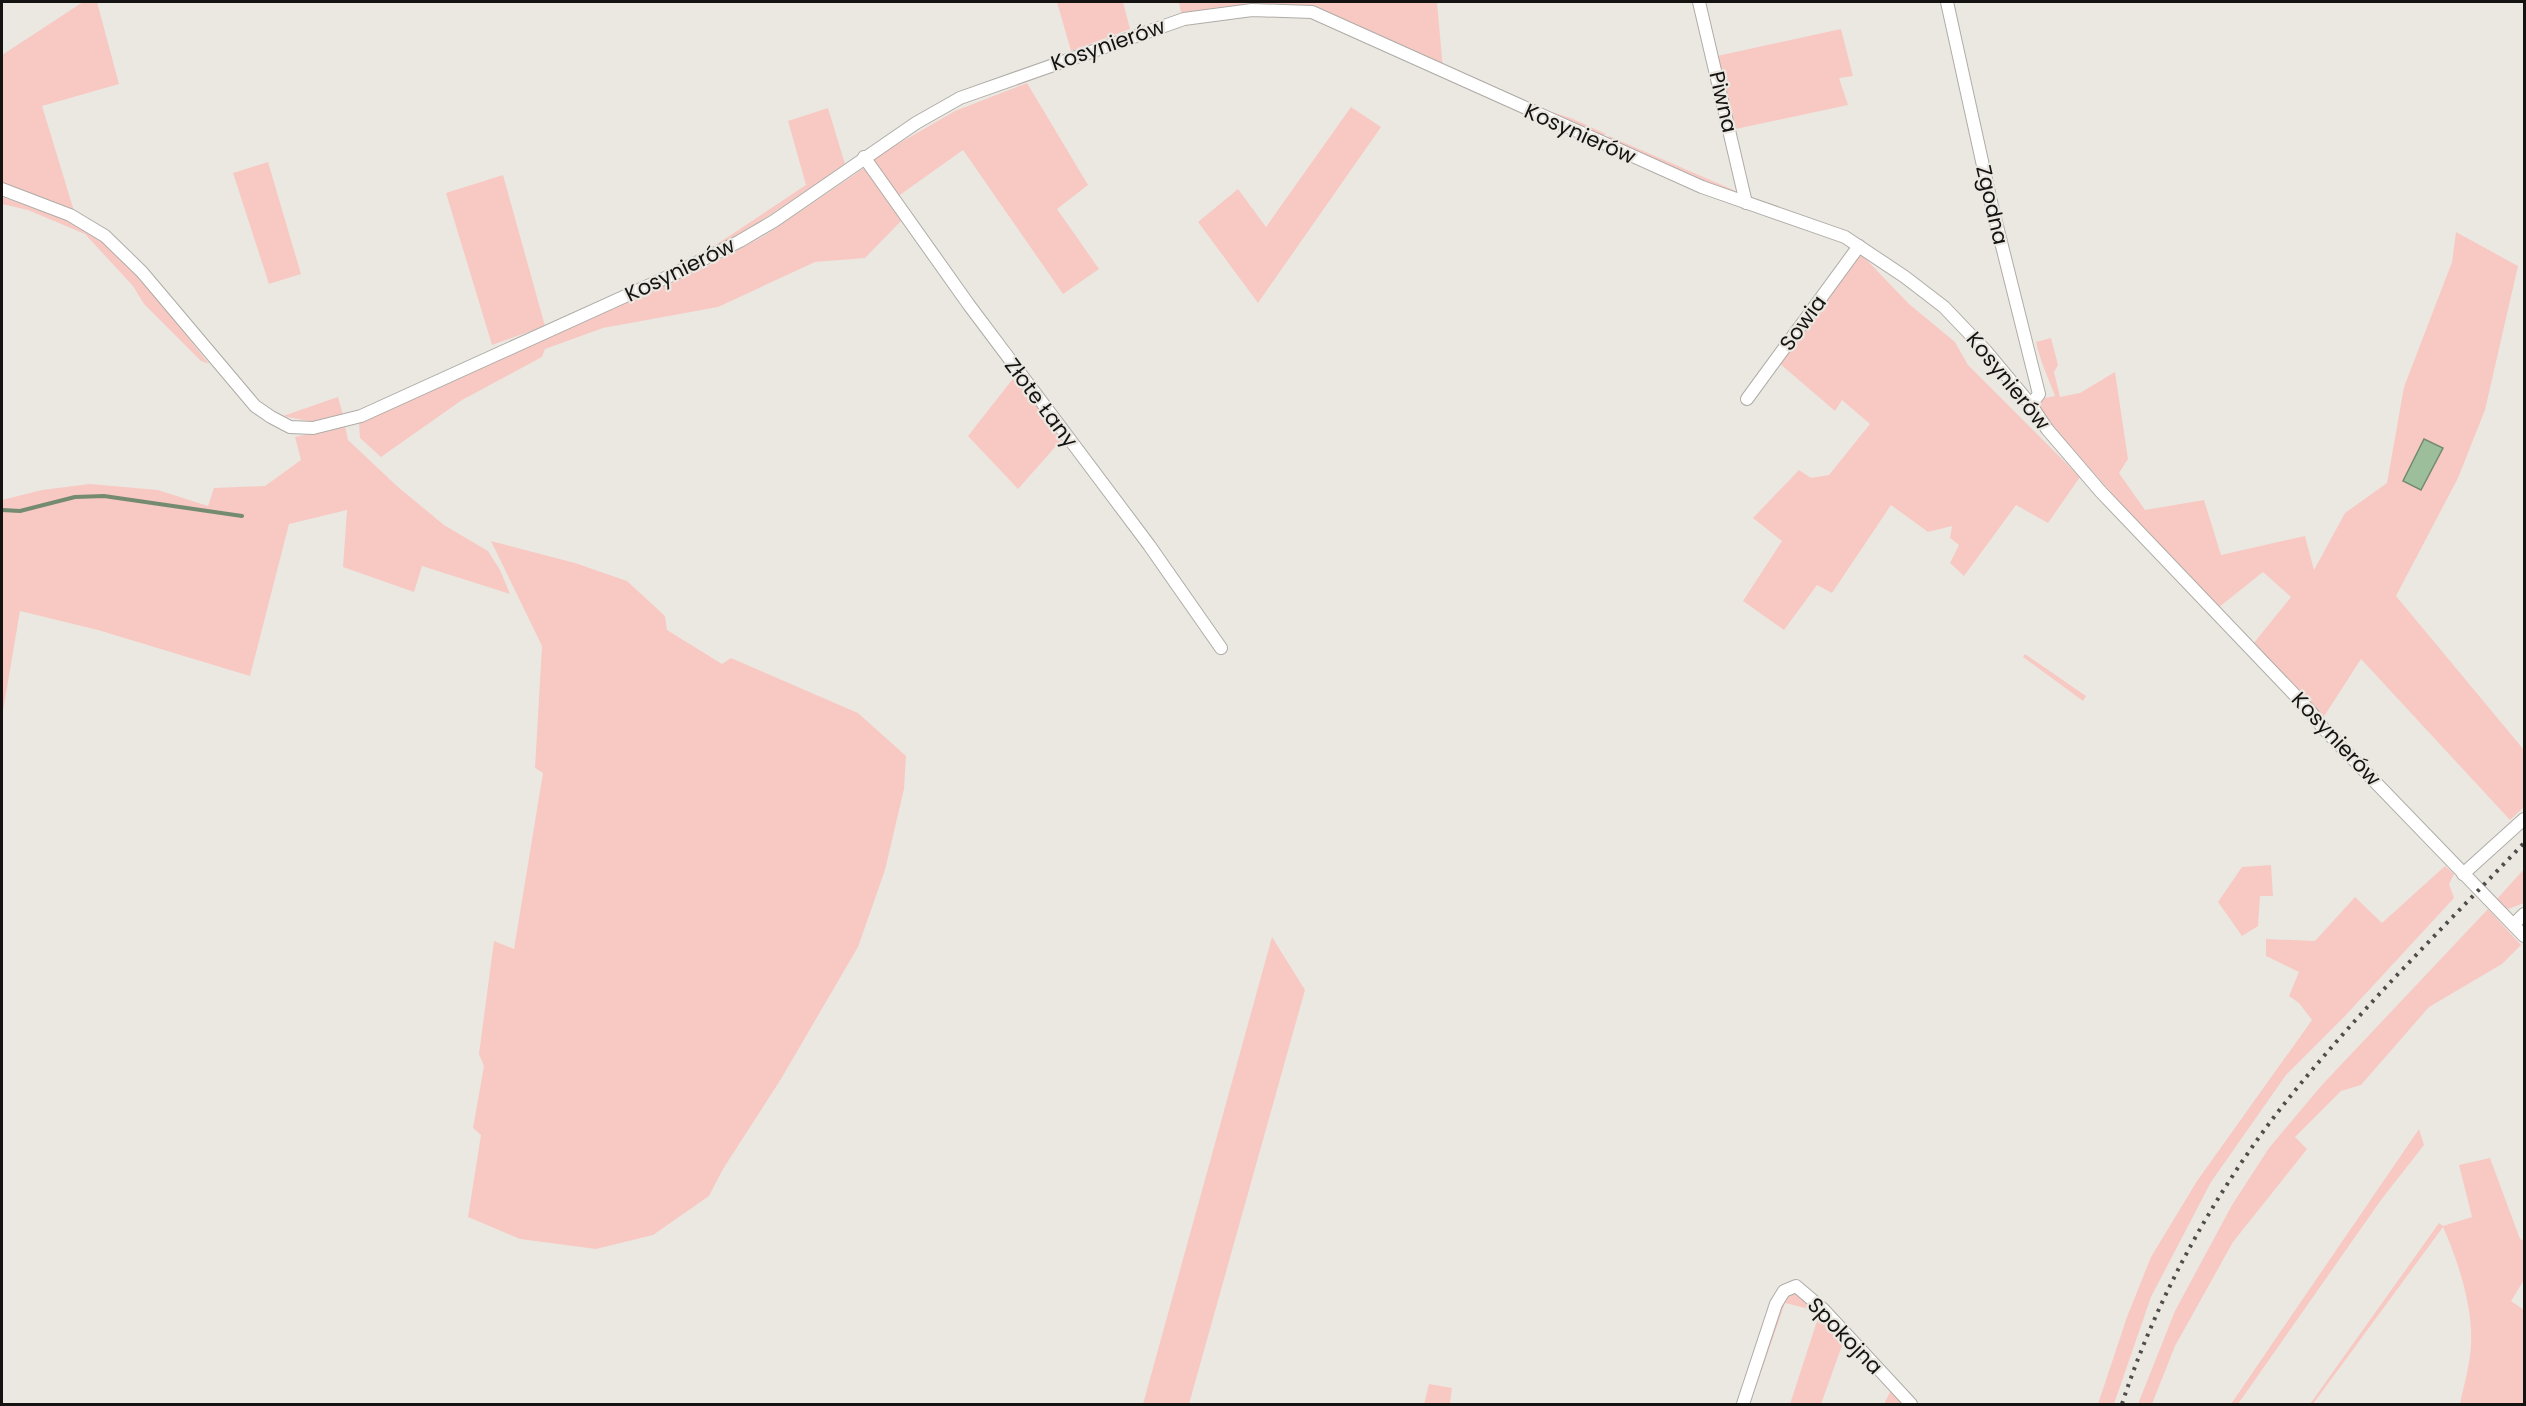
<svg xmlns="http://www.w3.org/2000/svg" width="2526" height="1406" viewBox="0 0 2526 1406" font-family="Poppins,sans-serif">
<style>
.green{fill:#f8c9c3}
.water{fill:#9dbe9a;stroke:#748b71;stroke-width:1.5}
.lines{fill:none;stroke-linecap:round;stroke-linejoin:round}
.stream{stroke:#748b71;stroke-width:4}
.street-casing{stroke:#afaca7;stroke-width:14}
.street{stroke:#fff;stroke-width:12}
.rail{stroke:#4f4d4a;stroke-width:4;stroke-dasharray:3 6;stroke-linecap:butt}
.labels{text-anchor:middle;stroke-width:4.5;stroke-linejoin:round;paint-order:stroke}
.street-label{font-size:21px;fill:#141311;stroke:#ebe8e2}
</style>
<rect width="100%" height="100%" fill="#ebe8e2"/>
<!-- green -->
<g class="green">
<polygon points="83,2 97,2 119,84 42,106 74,211 2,183 2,55"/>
<polygon points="1057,2 1123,2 1130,29 1071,51"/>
<polygon points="1179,2 1437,2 1443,69 1279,6 1243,5 1181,13"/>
<polygon points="1841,29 1853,76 1839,78 1848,105 1731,130 1717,56"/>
<polygon points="1027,83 1088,185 1057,209 1099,269 1063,294 963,150 897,197 872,159 955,111"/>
<polygon points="1516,101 1571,118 1606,134 1598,139"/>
<polygon points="1351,107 1381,127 1258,303 1198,222 1238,189 1266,227"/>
<path d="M 828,108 L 845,164 C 794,199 745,234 690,262 L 806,185 L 788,121 Z"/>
<polygon points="1609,136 1738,192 1742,199 1607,143"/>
<polygon points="268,162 301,274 269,284 233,173"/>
<polygon points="867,166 904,218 865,258 815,262 718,307 603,328 545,349 542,357 462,400 381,457 360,438 359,423 461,374 704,268 764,236"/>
<polygon points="503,175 545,326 492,345 446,193"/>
<path d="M 2,197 C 28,205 69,217 91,233 C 138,268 173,320 209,364 L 201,361 L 144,304 L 133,286 L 85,234 L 28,210 L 2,204 Z"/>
<path d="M 2456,232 L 2518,266 L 2485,410 L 2458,478 L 2396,596 L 2524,750 L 2524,807 L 2510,820 L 2361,659 L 2323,718 L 2253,644 L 2291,597 L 2263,572 L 2218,608 L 2199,585 L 2134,519 L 2040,411 L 2039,399 L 2055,396 C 2048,377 2040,361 2036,342 L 2051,338 L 2058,365 L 2054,372 L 2060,397 L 2080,393 L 2115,372 L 2128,459 L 2119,473 L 2145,510 L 2204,500 L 2221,555 L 2305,536 L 2314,570 L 2345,513 L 2387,483 L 2404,387 L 2452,262 Z"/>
<polygon points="1859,252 1909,304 1955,342 1968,365 2080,477 2048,523 2016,505 1964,576 1950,563 1959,545 1950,538 1952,526 1928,532 1891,505 1832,593 1817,585 1784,630 1743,601 1782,541 1753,518 1799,470 1811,478 1829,475 1870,424 1842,400 1835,411 1779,363"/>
<polygon points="1015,376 1064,437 1018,489 968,436"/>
<polygon points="338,397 343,415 313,422 283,416"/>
<polygon points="345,426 348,440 398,487 444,525 488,551 500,570 510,594 422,566 414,592 343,567 347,510 289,524 250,676 98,630 20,611 2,717 2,500 42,490 90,484 158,490 208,506 214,488 265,486 301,460 295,437"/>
<polygon points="491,541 575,563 627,581 665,616 667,630 722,664 731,658 858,713 906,756 904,789 885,870 858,947 781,1079 723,1169 709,1196 653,1235 596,1249 520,1239 468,1217 481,1135 473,1128 484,1066 479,1054 494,941 514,949 543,773 535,768 542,646"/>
<polygon points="2025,654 2086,696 2083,701 2023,657"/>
<polygon points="2271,865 2273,896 2260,896 2258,926 2242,936 2218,902 2242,867"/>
<polygon points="2445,866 2454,874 2449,884 2454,898 2345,1016 2286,1075 2211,1182 2151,1297 2114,1404 2098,1404 2127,1317 2151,1257 2197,1181 2312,1020 2299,1003 2289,996 2299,972 2266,956 2266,939 2315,941 2355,897 2382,923"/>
<polygon points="2524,869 2524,903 2508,909 2497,899"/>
<polygon points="2488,909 2521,945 2502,964 2429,1007 2361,1085 2341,1091 2295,1137 2307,1149 2233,1242 2175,1346 2152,1404 2138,1404 2175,1311 2232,1205 2269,1148 2321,1086"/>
<polygon points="1272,937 1305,990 1189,1404 1143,1404"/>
<polygon points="2419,1129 2424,1145 2381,1200 2238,1404 2231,1404"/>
<path d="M 2490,1158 L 2520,1239 L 2524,1241 L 2524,1280 L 2511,1301 L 2524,1310 L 2524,1404 L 2460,1404 C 2464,1385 2470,1364 2471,1345 C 2473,1306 2458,1261 2443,1227 L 2313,1404 L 2310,1404 L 2439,1223 L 2443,1226 L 2472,1217 L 2459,1165 Z"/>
<polygon points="1790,1293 1801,1294 1812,1302 1907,1404 1884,1404 1892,1388 1843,1343 1821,1404 1790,1404 1819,1315 1809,1309 1785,1303 1750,1404 1746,1404 1783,1297"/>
<polygon points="1429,1384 1452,1388 1450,1404 1424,1404"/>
</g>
<!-- water -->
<polygon class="water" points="2424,439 2443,448 2421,490 2403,481"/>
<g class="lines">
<!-- stream -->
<polyline class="stream" points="2,510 20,511 75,497 104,496 242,516"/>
<defs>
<g id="street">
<polyline points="1699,2 1746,203"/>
<polyline points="1947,2 1991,202 2039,394 2031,405"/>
<polyline points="864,157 969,305 1149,545 1221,648"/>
<polyline points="2,189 70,215 105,236 142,272 255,406 271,417 290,427 313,428 361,416 674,274 740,241 774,221 916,123 960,98 1184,19 1252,10 1312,12 1702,187 1845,237 1905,277 1944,307 1986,351 2031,405 2047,429 2101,492 2311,712 2323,728 2524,936"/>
<polyline points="1747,399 1859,246"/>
<polyline points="2463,874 2524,819"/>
<polyline points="2514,924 2524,914"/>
<polyline points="1743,1404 1776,1304 1784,1291 1796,1286 1823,1309 1911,1404"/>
</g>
</defs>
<!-- street casing -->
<use href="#street" class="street-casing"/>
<!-- street -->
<use href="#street" class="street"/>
<!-- rail -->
<path class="rail" d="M 2122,1404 C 2155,1302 2209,1203 2274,1117 C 2350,1019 2439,932 2524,843"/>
</g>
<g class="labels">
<!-- street labels -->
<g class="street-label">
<text transform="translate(1108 45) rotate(-19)" y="7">Kosynierów</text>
<text transform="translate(1723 102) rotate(77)" y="7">Piwna</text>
<text transform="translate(1580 134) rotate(24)" y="7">Kosynierów</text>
<text transform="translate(1992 205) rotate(77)" y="7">Zgodna</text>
<text transform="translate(680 270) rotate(-26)" y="7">Kosynierów</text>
<text transform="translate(1803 323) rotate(-54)" y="7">Sowia</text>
<text transform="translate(2008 381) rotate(51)" y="7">Kosynierów</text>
<text transform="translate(1041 403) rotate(53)" y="7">Złote Łany</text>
<text transform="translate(2336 739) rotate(47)" y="7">Kosynierów</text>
<text transform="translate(1845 1336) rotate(46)" y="7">Spokojna</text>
</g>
</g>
<!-- border -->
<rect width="2526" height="1406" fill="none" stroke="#141311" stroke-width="6"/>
</svg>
